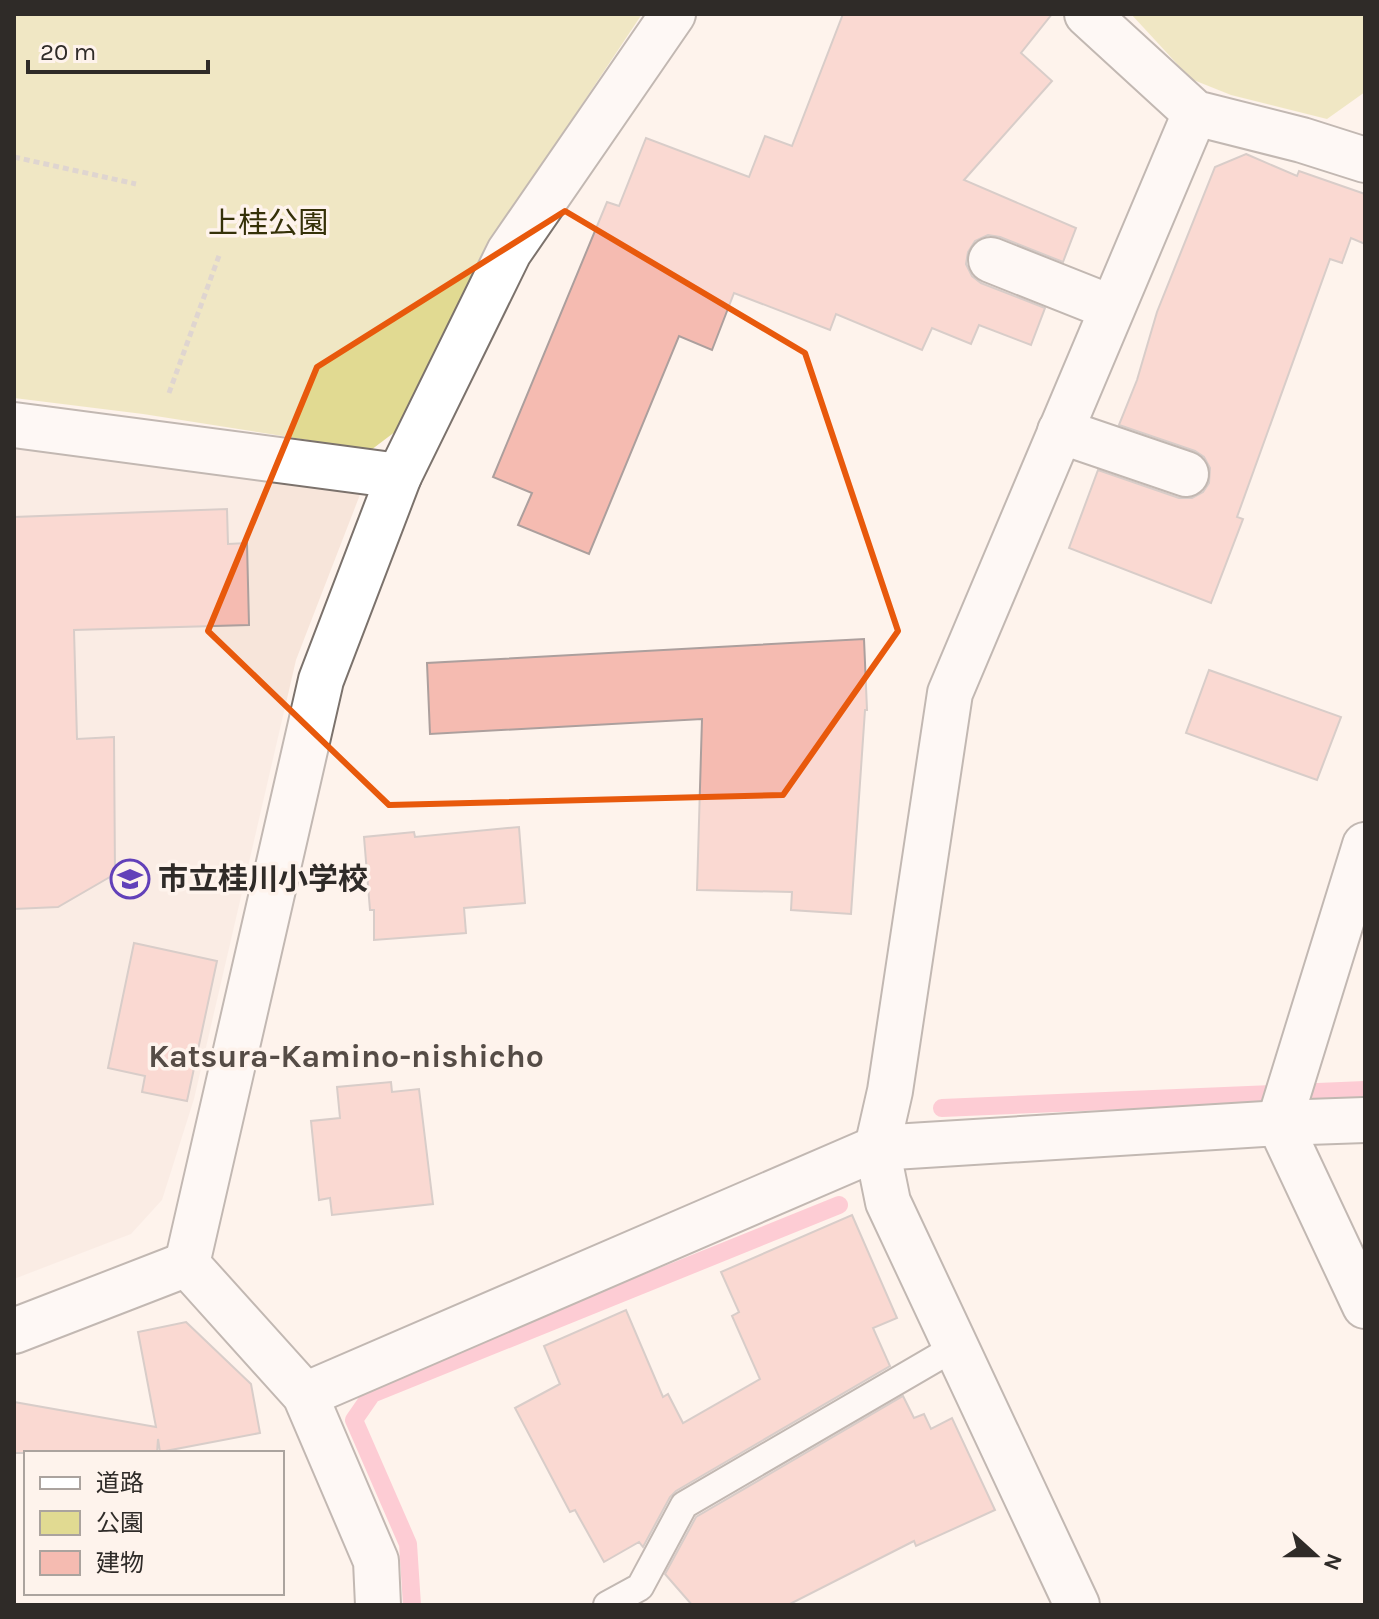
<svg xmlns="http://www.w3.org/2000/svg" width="1379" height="1619" viewBox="0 0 1379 1619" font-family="Karla,'Noto Sans JP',sans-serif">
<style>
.built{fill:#f7e5da}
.green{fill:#e1da92}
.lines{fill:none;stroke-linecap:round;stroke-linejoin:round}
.stream{stroke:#fd9eb5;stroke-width:18}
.building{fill:#f5bbb1;stroke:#ac9f9d;stroke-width:2}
.service-casing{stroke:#7b726c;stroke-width:30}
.minor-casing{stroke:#7b726c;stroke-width:48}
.path{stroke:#bbb2ad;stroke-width:5;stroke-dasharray:6 4;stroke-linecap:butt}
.service{stroke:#fff;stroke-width:26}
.minor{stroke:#fff;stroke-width:44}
.marked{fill:none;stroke:#e8590c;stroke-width:6;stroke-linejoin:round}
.labels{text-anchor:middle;stroke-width:7;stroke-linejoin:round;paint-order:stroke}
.park-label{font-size:30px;fill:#353108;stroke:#fef3ec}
.poi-label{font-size:30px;font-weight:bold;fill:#2f2b28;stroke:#fef3ec;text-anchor:start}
.neighbourhood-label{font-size:32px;font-weight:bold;fill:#554c46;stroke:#fef3ec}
</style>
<rect width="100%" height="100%" fill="#fef3ec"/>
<!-- built -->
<polygon class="built" points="14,433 361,492 296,660 194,1099 162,1200 131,1234 14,1279"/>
<!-- green -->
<g class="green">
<polygon points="14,14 642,14 483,253 408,422 371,450 143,414 14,398"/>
<polygon points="1131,14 1365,14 1365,92 1327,119 1231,95 1191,79"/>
</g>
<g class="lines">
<!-- stream -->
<g class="stream">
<polyline points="942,1108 1365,1090"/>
<polyline points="412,1605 408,1544 354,1420 372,1394 839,1205"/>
</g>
</g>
<!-- building -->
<g class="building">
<polygon points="843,14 1052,14 1021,53 1052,81 964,180 1076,228 1063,262 1000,237 988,235 975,241 968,252 966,264 972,276 981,283 1045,308 1031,345 979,325 971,344 932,328 922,350 836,314 830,330 734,293 712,350 679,336 589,554 518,525 532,493 493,477 607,202 619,206 646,138 749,177 765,136 792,146"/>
<polygon points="1246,154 1297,176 1299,171 1365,194 1365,244 1351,238 1342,263 1330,259 1237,517 1243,519 1211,603 1069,548 1098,470 1179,498 1192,498 1203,492 1209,483 1210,468 1204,457 1195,451 1119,425 1137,380 1157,312 1215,167"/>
<polygon points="227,509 228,544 247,543 249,625 74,630 77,739 114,737 115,874 58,907 14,909 14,517"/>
<polygon points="864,639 867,710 865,710 851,914 791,910 792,892 697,890 702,719 430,734 427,663"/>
<polygon points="1209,670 1341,717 1317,780 1186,733"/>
<polygon points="519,827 525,903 464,908 466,933 374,940 374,910 370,910 364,837 414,832 415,837"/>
<polygon points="134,943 217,961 187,1101 142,1092 145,1076 108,1068"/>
<polygon points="391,1082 392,1092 419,1089 433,1204 332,1215 330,1198 319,1200 311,1121 340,1118 337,1087"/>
<polygon points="852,1215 897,1318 873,1328 890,1366 676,1491 670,1497 643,1547 639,1542 604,1562 575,1510 570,1512 515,1408 560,1384 544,1346 626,1310 663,1397 668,1394 683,1423 760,1379 732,1316 739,1312 721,1272"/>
<polygon points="186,1322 251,1384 260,1433 160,1452 158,1439 157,1453 14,1453 14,1402 156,1427 138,1332"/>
<polygon points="903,1396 914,1418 924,1414 931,1429 952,1418 995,1510 916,1546 914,1541 788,1605 692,1605 665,1574 696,1517"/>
</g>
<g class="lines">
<defs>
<polyline id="service" points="607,1605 640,1587 684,1505 957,1346"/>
<g id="minor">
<polyline points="1087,14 1195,113 1302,140 1365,160"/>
<polyline points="991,260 1112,308"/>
<polyline points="14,425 399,476"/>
<polyline points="1060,431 1186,474"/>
<polyline points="1365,845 1279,1123 1365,1306"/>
<polyline points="14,1331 187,1264"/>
<polyline points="305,1395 877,1148 1279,1123 1365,1120"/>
<polyline points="378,1605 376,1561 305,1395 187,1264 321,680 399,476 509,252 673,14"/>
<polyline points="1077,1605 888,1202 877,1148 890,1091 950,693 1195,113"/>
</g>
</defs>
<!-- service casing -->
<use href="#service" class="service-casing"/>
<!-- minor casing -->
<use href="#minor" class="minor-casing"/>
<!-- path -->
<g class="path">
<polyline points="14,157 136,184"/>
<polyline points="169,393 220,253"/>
</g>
<!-- service -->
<use href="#service" class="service"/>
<!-- minor -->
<use href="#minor" class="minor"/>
</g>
<!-- marked area -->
<path d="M0 0H1379V1619H0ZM 565,211 L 805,353 L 898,631 L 783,795 L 389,805 L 208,631 L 317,367 Z" fill="#fef3ec" fill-opacity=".55" fill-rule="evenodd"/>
<path class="marked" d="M 565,211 L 805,353 L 898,631 L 783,795 L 389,805 L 208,631 L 317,367 Z"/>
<!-- icons -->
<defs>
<symbol id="school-ring" viewBox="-11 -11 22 22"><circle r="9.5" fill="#fef3ec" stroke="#6241b9" stroke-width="1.5"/><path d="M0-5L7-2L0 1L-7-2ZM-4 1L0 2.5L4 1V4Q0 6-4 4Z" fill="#6241b9"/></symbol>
</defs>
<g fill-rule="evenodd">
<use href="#school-ring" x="108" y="857" width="44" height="44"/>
</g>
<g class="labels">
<!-- park labels -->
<g class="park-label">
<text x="268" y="233">上桂公園</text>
</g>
<!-- poi labels -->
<g class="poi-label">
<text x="158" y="889">市立桂川小学校</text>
</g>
<!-- neighbourhood labels -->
<g class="neighbourhood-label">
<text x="346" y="1067">Katsura-Kamino-nishicho</text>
</g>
</g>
<!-- border -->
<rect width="1379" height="1619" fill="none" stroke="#2f2b28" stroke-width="32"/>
<!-- legend -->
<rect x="24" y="1451" width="260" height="144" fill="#fef3ec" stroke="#aba39e" stroke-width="2"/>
<rect x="40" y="1477" width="40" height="12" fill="#ffffff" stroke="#aba39e" stroke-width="2"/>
<text x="96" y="1491" font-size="24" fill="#2f2b28">道路</text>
<rect x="40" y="1511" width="40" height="24" fill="#e1da92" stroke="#aba39e" stroke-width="2"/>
<text x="96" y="1531" font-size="24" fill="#2f2b28">公園</text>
<rect x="40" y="1551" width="40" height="24" fill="#f5bbb1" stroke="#aba39e" stroke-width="2"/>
<text x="96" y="1571" font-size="24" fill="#2f2b28">建物</text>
<!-- north arrow -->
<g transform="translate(1315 1555) rotate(111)" stroke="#fef3ec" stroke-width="6" paint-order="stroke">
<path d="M0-6L14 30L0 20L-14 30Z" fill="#2f2b28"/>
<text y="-12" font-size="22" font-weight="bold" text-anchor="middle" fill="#2f2b28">N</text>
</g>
<!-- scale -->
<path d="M28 60v12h180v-12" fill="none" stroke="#2f2b28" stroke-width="4"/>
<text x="40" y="60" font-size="24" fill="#2f2b28" stroke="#fef3ec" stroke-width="6" paint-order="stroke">20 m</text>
</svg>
